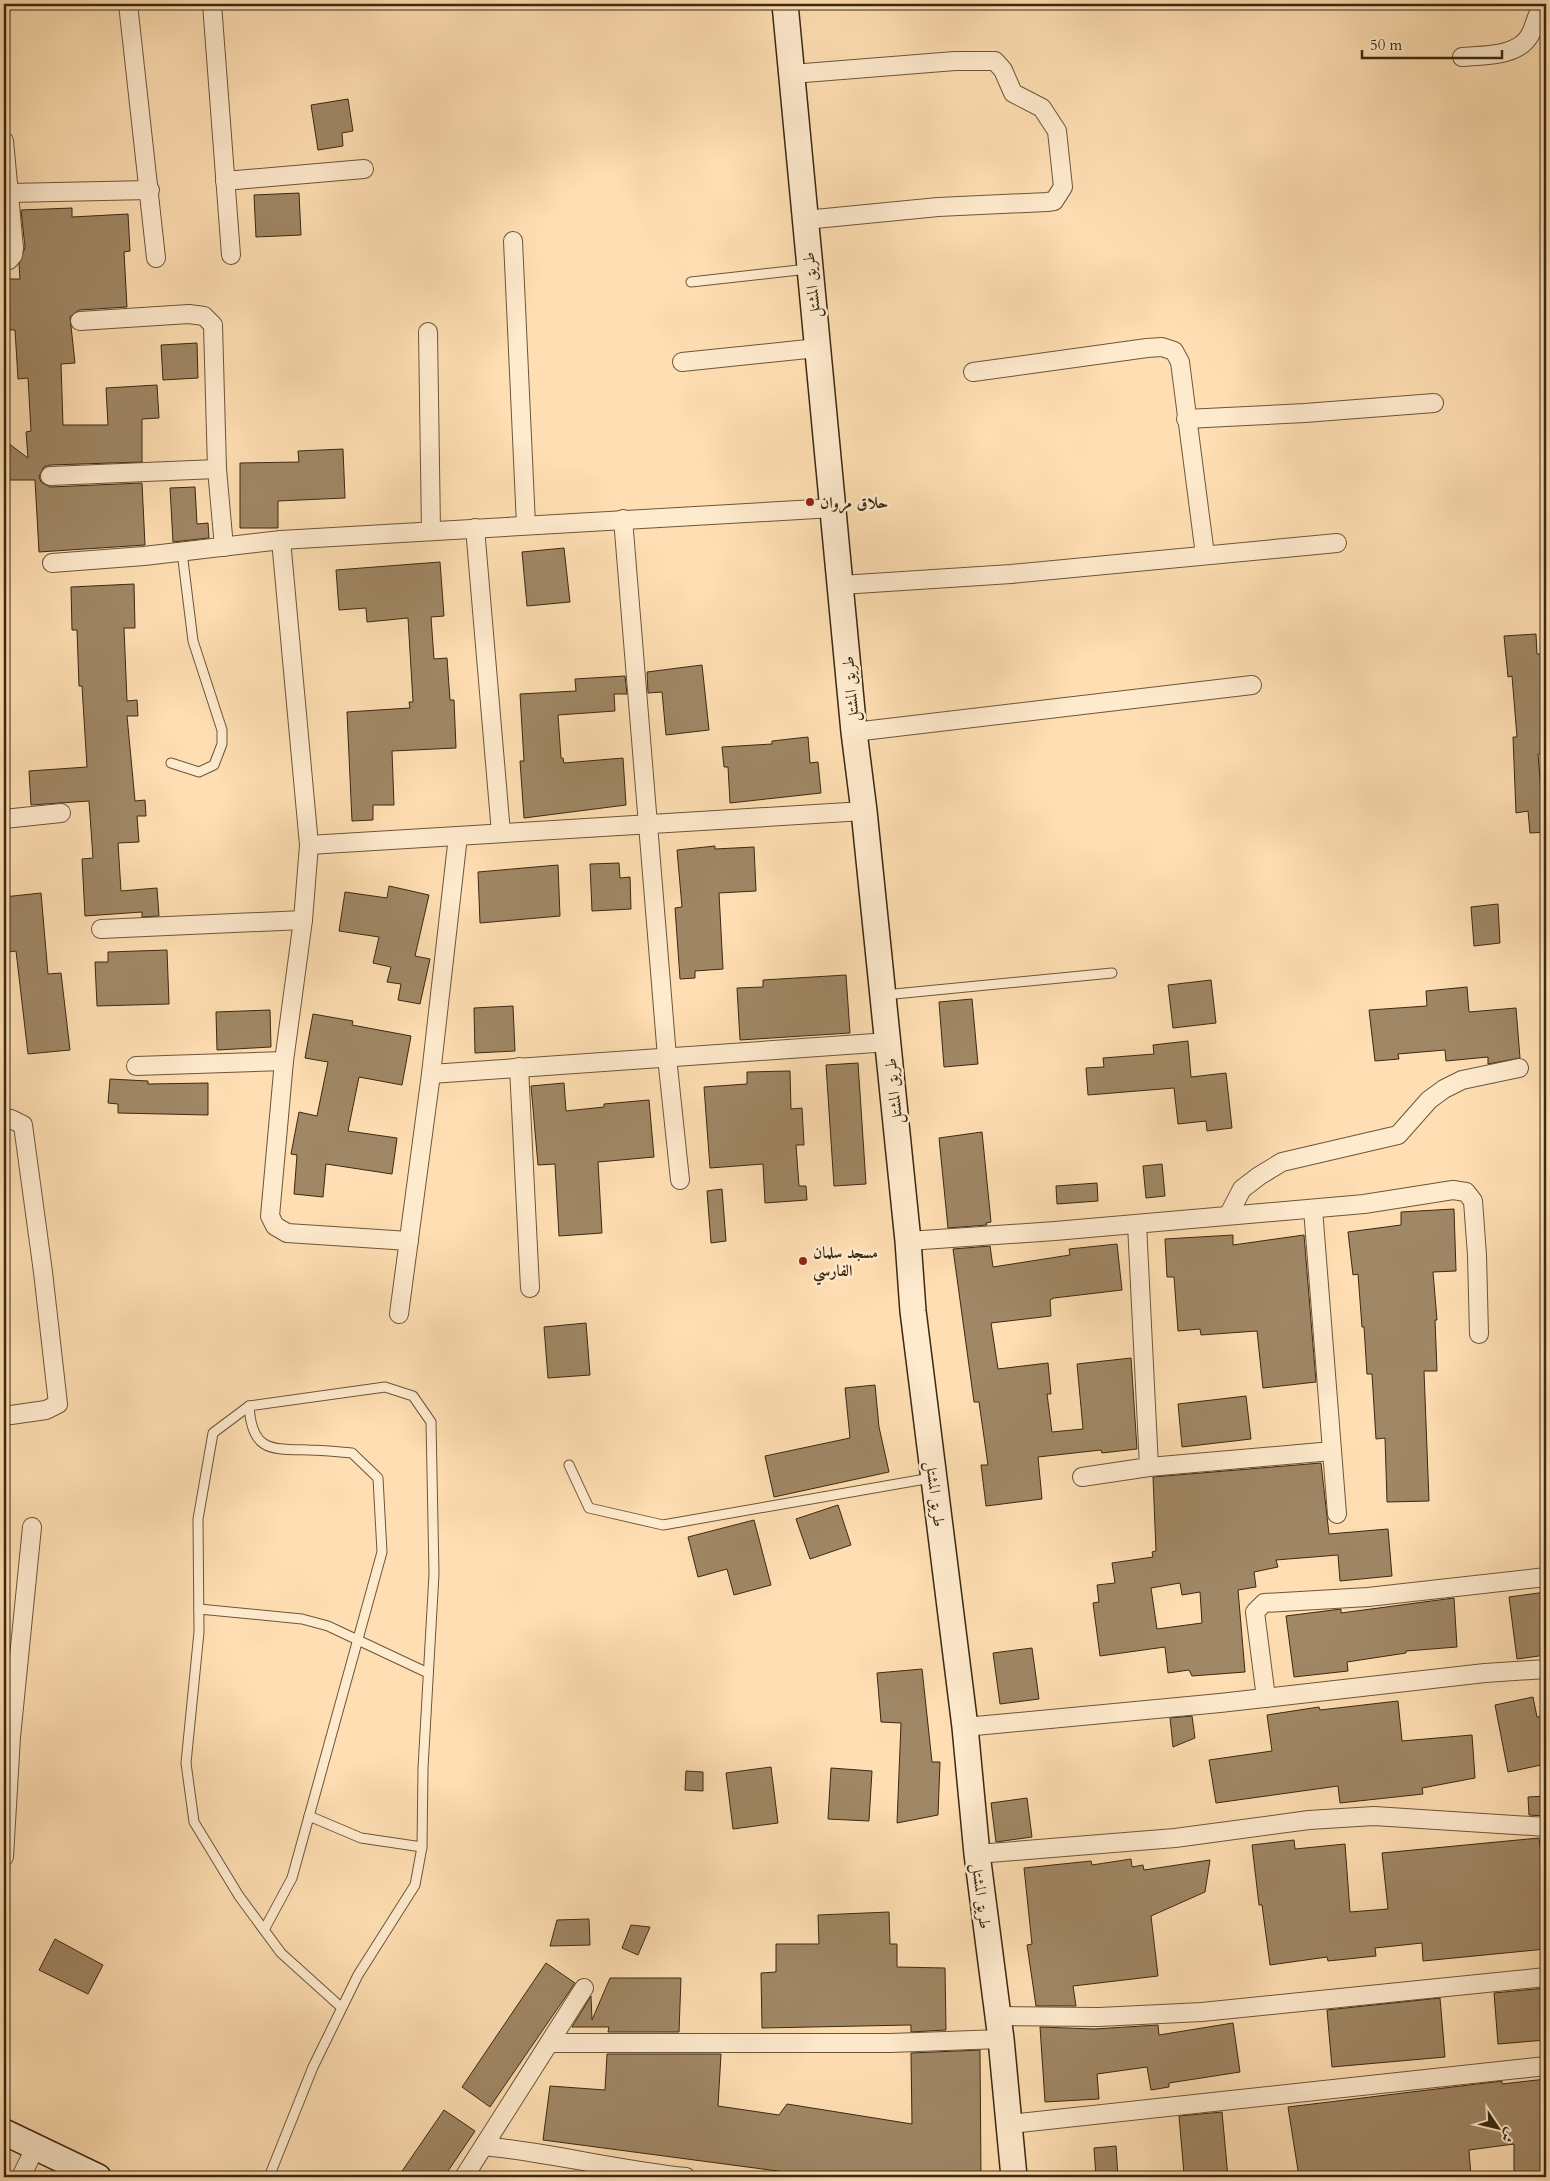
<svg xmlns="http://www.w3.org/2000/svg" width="1550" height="2181" viewBox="0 0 1550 2181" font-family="Cardo,Amiri,serif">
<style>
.building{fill:#a08765;stroke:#3b2911;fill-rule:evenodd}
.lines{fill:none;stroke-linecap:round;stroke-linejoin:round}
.lane-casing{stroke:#6c5639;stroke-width:11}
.street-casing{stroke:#6c5639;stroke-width:20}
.secondary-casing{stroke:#3b2911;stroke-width:28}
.lane{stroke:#feeacd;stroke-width:9}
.street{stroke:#feeacd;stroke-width:18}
.secondary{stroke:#feeacd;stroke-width:25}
.poi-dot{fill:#8f2418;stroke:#feeacd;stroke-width:2}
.labels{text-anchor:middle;stroke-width:5;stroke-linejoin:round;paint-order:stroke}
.street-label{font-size:16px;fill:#3b2911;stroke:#feeacd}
.poi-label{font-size:16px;font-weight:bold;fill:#3b2911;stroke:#feeacd;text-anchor:start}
</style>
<rect width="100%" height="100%" fill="#fedeb2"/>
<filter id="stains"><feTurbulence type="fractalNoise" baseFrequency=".004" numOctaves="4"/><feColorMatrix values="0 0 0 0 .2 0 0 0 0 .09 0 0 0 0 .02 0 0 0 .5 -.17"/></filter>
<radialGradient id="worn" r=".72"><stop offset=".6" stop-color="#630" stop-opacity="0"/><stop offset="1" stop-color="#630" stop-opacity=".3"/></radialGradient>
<!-- building -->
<g class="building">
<polygon points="348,99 353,131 342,133 343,146 318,150 311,105"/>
<polygon points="299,193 301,235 256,237 254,195"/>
<polygon points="72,208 72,217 128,214 130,251 124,252 127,307 79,310 70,317 75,363 61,364 63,425 108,425 106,388 157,385 159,418 142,419 142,462 50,465 44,467 39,476 41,482 50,487 142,483 145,545 39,552 35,480 4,480 4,440 28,458 26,432 31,431 28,378 18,379 15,330 9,330 8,279 20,279 19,264 25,247 21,210"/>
<polygon points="197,343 198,378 163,380 161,345"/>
<polygon points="343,449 345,498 278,501 278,528 240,528 240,463 299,462 298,451"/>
<polygon points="195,487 197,524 208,523 209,538 173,542 170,488"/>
<polygon points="564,548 570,602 527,606 522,552"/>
<polygon points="440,562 444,616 431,617 434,659 447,658 450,700 454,700 456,748 392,751 394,805 373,805 373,820 352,821 347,712 410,708 409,702 413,702 408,618 367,622 366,608 339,610 336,570"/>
<polygon points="134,584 135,628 124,628 127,701 137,700 138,716 127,716 135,801 145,800 146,816 137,816 139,842 118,843 121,891 157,888 159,916 142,917 142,912 85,916 82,859 93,858 89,801 31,805 29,771 87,767 82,686 79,686 77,630 72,630 71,587"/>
<polygon points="1536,634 1537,654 1546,654 1546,753 1538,754 1541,792 1546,791 1546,832 1530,833 1528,811 1516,813 1513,737 1517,737 1512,676 1508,677 1504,636"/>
<polygon points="702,665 709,730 666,735 662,692 648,693 647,672"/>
<polygon points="625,676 627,694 614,694 615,711 558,715 561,758 563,758 564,763 623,758 626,805 524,818 520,761 524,761 520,694 576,691 575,679"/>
<polygon points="808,737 810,763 818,762 821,793 730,803 728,767 724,767 722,747 772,744 772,741"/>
<polygon points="715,846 715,849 754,847 756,891 719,893 723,969 695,971 695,978 680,979 675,908 682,907 677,850"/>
<polygon points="619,863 620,878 630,877 631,909 592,911 590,864"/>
<polygon points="558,865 560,916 480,923 478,872"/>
<polygon points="389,886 429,895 415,956 430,959 420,1004 398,1000 401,984 387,982 391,967 373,963 379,937 339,931 345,892 387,898"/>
<polygon points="41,893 48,974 61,973 70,1050 28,1054 16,951 8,952 4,897"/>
<polygon points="1498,904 1500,943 1474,946 1471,907"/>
<polygon points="167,950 169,1004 97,1006 95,962 108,962 108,952"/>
<polygon points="846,975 850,1033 740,1040 737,988 763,987 763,980"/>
<polygon points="1211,980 1216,1023 1173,1028 1168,985"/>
<polygon points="1467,987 1469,1012 1516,1008 1520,1058 1488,1064 1488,1057 1446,1061 1445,1050 1398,1054 1399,1059 1375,1061 1369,1010 1427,1006 1426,991"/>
<polygon points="972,999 978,1064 944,1067 939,1002"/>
<polygon points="513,1006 515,1051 475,1053 474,1008"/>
<polygon points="270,1010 271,1047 217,1050 216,1012"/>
<polygon points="313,1014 353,1021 352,1025 411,1036 402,1085 359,1077 348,1131 397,1138 392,1174 326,1164 323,1197 294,1194 297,1155 291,1154 299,1112 317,1116 328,1062 305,1058"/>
<polygon points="1188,1041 1191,1077 1226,1073 1232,1128 1207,1131 1206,1121 1178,1124 1174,1088 1088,1095 1086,1068 1104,1067 1103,1058 1154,1054 1153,1045"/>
<polygon points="858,1063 866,1184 834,1186 826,1065"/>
<polygon points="790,1071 791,1109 802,1108 804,1145 796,1145 799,1186 806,1186 807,1200 765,1203 763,1164 710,1168 704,1087 747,1084 747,1072"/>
<polygon points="110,1079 148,1081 148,1084 208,1083 208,1115 118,1113 118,1104 108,1103"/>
<polygon points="564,1083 566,1111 604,1107 604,1104 649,1100 654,1157 598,1162 602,1233 559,1236 555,1164 538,1165 531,1086"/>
<polygon points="982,1132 991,1222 986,1223 987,1225 948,1228 939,1138"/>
<polygon points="1162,1164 1165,1196 1146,1198 1143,1166"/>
<polygon points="1097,1183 1098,1201 1057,1204 1056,1186"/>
<polygon points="722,1189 726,1241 711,1243 707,1191"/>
<polygon points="1454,1209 1456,1271 1433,1272 1437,1320 1435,1320 1437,1371 1424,1371 1429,1501 1387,1502 1385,1438 1376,1439 1372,1374 1367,1374 1364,1327 1362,1327 1358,1274 1353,1275 1348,1232 1401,1225 1401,1212"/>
<polygon points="1233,1235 1233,1245 1304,1235 1316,1382 1263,1388 1257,1331 1201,1335 1200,1329 1178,1331 1174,1277 1167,1277 1165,1239"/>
<polygon points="1117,1244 1122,1290 1054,1298 1050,1300 1051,1316 991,1323 998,1369 1048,1363 1051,1394 1047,1394 1052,1432 1083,1429 1077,1364 1131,1358 1137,1449 1102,1453 1101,1450 1038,1457 1042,1499 986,1506 981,1465 988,1465 979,1402 974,1402 953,1249 990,1246 993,1267 1070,1255 1069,1249"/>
<polygon points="586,1323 590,1375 548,1378 544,1327"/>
<polygon points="875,1385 879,1427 889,1472 774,1497 765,1456 850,1438 845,1388"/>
<polygon points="1246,1396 1251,1439 1182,1447 1178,1404"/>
<path d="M 1321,1463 L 1329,1534 L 1388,1529 L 1392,1576 L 1340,1581 L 1338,1555 L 1276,1560 L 1278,1567 L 1254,1572 L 1256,1587 L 1238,1590 L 1245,1672 L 1192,1676 L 1189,1670 L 1168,1673 L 1165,1647 L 1100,1656 L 1093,1603 L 1099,1602 L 1097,1585 L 1115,1583 L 1112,1563 L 1153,1557 L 1152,1552 L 1156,1551 L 1153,1477 ZM 1180,1583 L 1182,1595 L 1200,1592 L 1202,1623 L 1157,1629 L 1151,1588 Z"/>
<polygon points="838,1505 851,1545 810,1559 796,1519"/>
<polygon points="754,1520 771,1585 734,1595 727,1569 698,1577 688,1537"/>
<polygon points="1546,1592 1546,1655 1517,1659 1509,1597"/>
<polygon points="1454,1598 1457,1647 1406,1651 1406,1653 1347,1662 1348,1671 1294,1677 1286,1616 1341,1609 1341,1613"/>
<polygon points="1032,1648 1039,1699 1000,1704 993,1653"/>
<polygon points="922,1669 932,1762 940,1762 938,1815 897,1823 901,1723 881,1722 877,1673"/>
<polygon points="1533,1697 1537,1717 1546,1716 1546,1764 1508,1772 1495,1705"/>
<polygon points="1398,1701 1402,1741 1472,1735 1475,1778 1422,1788 1423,1794 1340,1803 1338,1786 1216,1803 1209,1760 1272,1751 1267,1715 1319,1707 1320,1710"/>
<polygon points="1192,1716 1195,1738 1173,1747 1170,1718"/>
<polygon points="771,1767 778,1823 733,1829 726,1773"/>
<polygon points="831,1768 872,1771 869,1821 828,1819"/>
<polygon points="686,1771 703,1772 703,1791 685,1790"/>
<polygon points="1546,1796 1546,1816 1529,1815 1528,1797"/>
<polygon points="1027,1798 1032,1837 996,1842 991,1803"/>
<polygon points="1539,1838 1546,1895 1546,1949 1423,1961 1422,1943 1375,1948 1376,1956 1328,1961 1327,1957 1270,1965 1262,1905 1259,1905 1252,1845 1294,1840 1295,1849 1345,1844 1350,1912 1388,1909 1382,1853"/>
<polygon points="1131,1859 1132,1867 1143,1865 1144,1870 1210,1860 1205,1892 1151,1916 1158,1976 1073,1986 1076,2006 1036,2006 1027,1945 1032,1944 1024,1868 1091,1861 1092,1865"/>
<polygon points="889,1912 890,1944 897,1944 897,1967 945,1968 946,2030 911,2032 911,2025 762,2028 761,1973 776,1972 776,1944 819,1944 818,1915"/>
<polygon points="589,1919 590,1945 550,1946 557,1920"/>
<polygon points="631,1925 650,1927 638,1955 622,1948"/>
<polygon points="55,1939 103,1965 88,1994 39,1970"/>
<polygon points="546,1963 575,1983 490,2107 462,2087"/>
<polygon points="610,1978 681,1978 679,2032 608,2032 609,2027 572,2027 591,1996 592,2020"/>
<polygon points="1546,1988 1546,2040 1498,2044 1494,1993"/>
<polygon points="1440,1998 1445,2057 1332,2067 1327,2010"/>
<polygon points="1233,2023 1240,2072 1169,2083 1169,2087 1151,2090 1147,2067 1097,2074 1099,2099 1045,2102 1040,2027 1094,2029 1158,2025 1159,2035"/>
<polygon points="980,2050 981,2177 823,2177 543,2140 550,2086 605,2090 607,2054 721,2054 718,2106 779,2115 787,2104 912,2124 911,2053"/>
<polygon points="1546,2079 1546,2177 1514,2177 1514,2144 1469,2150 1471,2177 1299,2177 1288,2107 1502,2081 1502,2084"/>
<polygon points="444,2110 475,2131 444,2177 398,2177"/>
<polygon points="1222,2112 1228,2177 1201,2177 1200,2173 1184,2174 1179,2116"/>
<polygon points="1116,2146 1118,2177 1096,2177 1094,2148"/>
</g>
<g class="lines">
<defs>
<g id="lane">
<polyline points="691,282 808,269"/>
<polyline points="171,763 199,772 214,765 222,744 222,730 193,641 182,552"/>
<polyline points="884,995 1112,973"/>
<path d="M 249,1406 C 252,1452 271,1449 309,1450 C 323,1450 338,1452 352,1453 L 378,1478 L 382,1552 L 292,1878 L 264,1930"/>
<polyline points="569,1465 589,1508 663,1525 931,1478"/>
<polyline points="199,1609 302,1619 328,1626 428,1673"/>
<polyline points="309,1816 361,1838 422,1847"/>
<polyline points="269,2177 313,2067 358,1975 415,1885 422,1847 423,1768 434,1574 431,1422 413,1396 385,1387 249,1406 213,1433 198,1519 199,1632 186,1763 194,1822 239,1896 281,1953 342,2008"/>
</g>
<g id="street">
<polyline points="128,4 156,258"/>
<polyline points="212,4 231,255"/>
<path d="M 1462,57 C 1483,55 1518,57 1530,35 C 1536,24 1535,14 1546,5"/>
<polyline points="792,74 955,61 995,61 1003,70 1013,93 1042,108 1057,131 1063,187 1054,201 1047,202 938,207 805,220"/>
<polyline points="4,141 14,248 13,255 9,260 4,261"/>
<polyline points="225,181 364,169"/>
<polyline points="9,193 150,190"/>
<polyline points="513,241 526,525"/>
<polyline points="80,321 189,314 204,316 213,325 217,469 224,547"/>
<polyline points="428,332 431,531"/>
<polyline points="682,362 817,348"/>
<polyline points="973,372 1147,348 1162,347 1174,351 1180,362 1205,555"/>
<polyline points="1186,419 1305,413 1434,403"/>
<polyline points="50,476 217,469"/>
<polyline points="623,519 667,1057 680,1180"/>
<polyline points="475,528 501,833"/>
<polyline points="281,540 309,845 303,920 284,1061 270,1216 275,1226 287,1233 409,1241"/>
<polyline points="52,563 144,556 281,540 833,508"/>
<polyline points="841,585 1011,574 1337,543"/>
<polyline points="854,732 1252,685"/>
<polyline points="4,819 61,813"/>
<polyline points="309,845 864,811"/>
<polyline points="101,929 303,920"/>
<polyline points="136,1066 284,1061"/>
<polyline points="519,1067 530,1288"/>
<polyline points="431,1074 889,1042"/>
<polyline points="4,1121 11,1119 23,1125 43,1272 58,1404 46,1410 4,1416"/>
<polyline points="1313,1209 1337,1514"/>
<polyline points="1229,1214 1242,1189 1259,1176 1282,1162 1398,1135 1429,1100 1444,1089 1462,1080 1519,1068"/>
<polyline points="908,1241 1055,1231 1364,1204 1453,1190 1466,1192 1473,1201 1477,1255 1479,1334"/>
<polyline points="399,1314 431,1074 458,836"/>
<polyline points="1149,1467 1332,1451"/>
<polyline points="1082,1477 1149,1467 1137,1224"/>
<polyline points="1266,1698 1255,1612 1264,1603 1368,1597 1546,1577"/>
<polyline points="965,1727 1220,1703 1485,1673 1546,1669"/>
<polyline points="977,1854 1175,1838 1309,1820 1374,1816 1546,1827"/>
<polyline points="4,1857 11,1737 32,1527"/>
<polyline points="998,2016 1099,2017 1202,2012 1546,1977"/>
<polyline points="550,2043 890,2043 1001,2039"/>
<polyline points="1010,2124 1546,2066"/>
<path d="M 484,2146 C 552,2153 618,2170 686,2177"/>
<polyline points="21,2177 35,2148"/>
<polyline points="464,2177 584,1988"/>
</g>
<g id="secondary">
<polyline points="785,4 854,732 864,811 908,1241 913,1311 965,1727 977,1854 1001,2039 1014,2177"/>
<polyline points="4,2132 98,2177"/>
</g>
</defs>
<!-- lane casing -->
<use href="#lane" class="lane-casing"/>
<!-- street casing -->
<use href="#street" class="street-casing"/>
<!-- secondary casing -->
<use href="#secondary" class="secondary-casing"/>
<!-- lane -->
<use href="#lane" class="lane"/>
<!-- street -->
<use href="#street" class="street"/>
<!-- secondary -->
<use href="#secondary" class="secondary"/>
</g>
<!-- markers -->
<g class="poi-dot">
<circle cx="810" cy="502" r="5"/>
<circle cx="803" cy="1261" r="5"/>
</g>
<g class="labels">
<!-- street labels -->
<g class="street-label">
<text transform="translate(811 285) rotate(-96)" y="6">طريق المشتل</text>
<text transform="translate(850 689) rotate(-95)" y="6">طريق المشتل</text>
<text transform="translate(893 1091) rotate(-96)" y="6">طريق المشتل</text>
<text transform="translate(936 1494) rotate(83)" y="6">طريق المشتل</text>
<text transform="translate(982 1896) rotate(83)" y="6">طريق المشتل</text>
</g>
<!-- poi labels -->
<g class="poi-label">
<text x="820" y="508">حلاق مروان</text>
<text x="813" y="1258">مسجد سلمان<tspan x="813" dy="18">الفارسي</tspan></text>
</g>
</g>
<!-- margin -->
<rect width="1550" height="2181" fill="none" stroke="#fedeb2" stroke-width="20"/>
<rect x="5" y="5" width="1540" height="2171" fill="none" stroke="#3b2911" stroke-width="2.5"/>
<rect x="10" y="10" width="1530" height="2161" fill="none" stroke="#3b2911"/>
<!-- north arrow -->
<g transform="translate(1498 2128) rotate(125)" stroke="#feeacd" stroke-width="4" paint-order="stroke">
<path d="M0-4L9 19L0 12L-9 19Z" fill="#3b2911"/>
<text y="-8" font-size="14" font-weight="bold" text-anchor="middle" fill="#3b2911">ش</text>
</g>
<!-- scale -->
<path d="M1362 50v8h140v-8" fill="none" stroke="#3b2911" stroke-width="2.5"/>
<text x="1370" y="50" font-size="15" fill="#3b2911" stroke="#feeacd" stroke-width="4" paint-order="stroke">50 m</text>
<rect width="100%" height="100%" filter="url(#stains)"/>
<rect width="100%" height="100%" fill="url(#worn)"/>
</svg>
